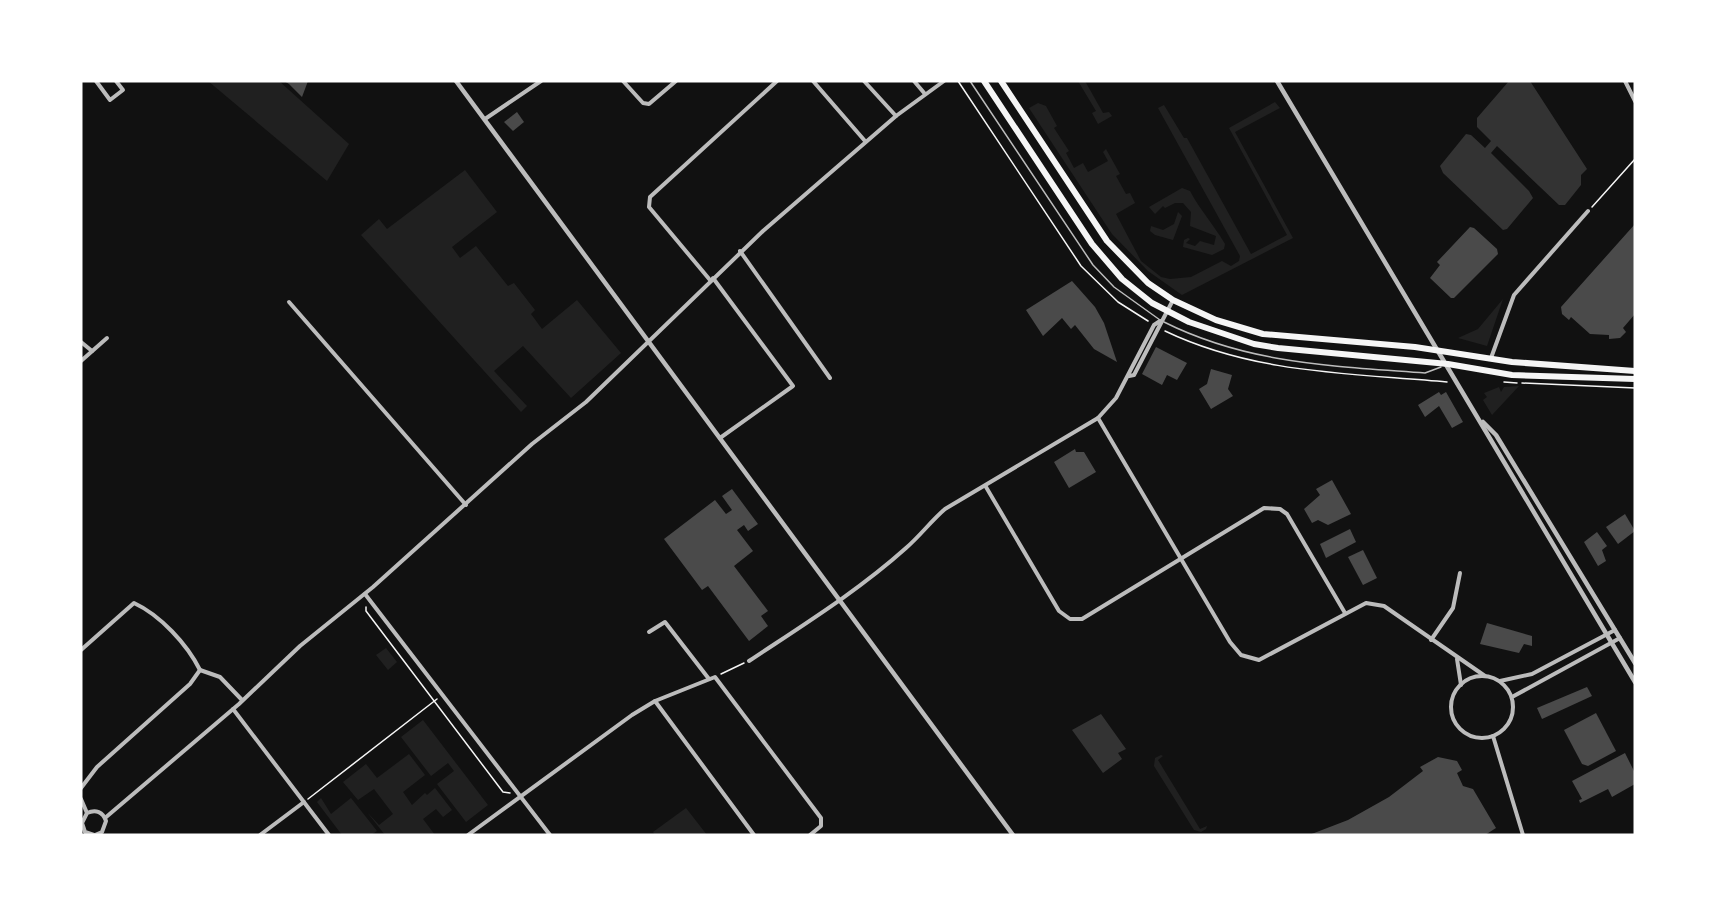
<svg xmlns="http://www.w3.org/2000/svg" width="1716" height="916" viewBox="0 0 1716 916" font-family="'IBM Plex Sans',sans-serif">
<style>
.green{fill:#202020}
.water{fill:#333}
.building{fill:#4a4a4a}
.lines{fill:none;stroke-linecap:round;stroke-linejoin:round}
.path{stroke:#f5f5f5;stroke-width:1.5}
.service{stroke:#bcbcbc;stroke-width:1.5}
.minor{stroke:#bcbcbc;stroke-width:4}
.tertiary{stroke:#bcbcbc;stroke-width:4.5}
.primary{stroke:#f5f5f5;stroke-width:6}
</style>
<rect width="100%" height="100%" fill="#111"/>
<!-- green -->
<g class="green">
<polygon points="208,81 279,81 349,144 327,181"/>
<polygon points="1078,81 1085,81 1103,113 1109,112 1112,116 1098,124 1092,113 1096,111"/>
<polygon points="1275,102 1280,108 1235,132 1293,238 1182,295 1148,271 1112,234 1029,108 1038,103 1046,106 1057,126 1054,128 1069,151 1066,153 1074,168 1083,163 1088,172 1108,161 1103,152 1106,149 1120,174 1116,176 1126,194 1130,193 1135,203 1116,214 1141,261 1161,277 1170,279 1191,277 1222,261 1231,266 1239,261 1240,256 1158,108 1164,105 1184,138 1187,138 1251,254 1287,235 1229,128"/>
<polygon points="465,170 497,212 452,247 460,258 476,246 508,286 514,283 535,310 531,314 542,329 577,300 621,353 571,398 523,346 494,371 527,406 521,412 361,235 379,219 387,229"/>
<path d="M 1182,188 L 1190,191 C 1200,210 1214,225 1225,244 L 1224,249 L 1212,255 L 1183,247 L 1184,240 L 1188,238 L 1190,239 L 1186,243 L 1195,246 L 1200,241 L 1214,245 L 1216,236 L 1190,226 L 1191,212 L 1183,203 L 1175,203 L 1165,208 L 1163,206 L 1155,214 L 1149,207 Z"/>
<polygon points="1178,212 1182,216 1173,240 1155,235 1150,231 1151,226 1163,230 1174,224"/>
<polygon points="1503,299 1487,346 1458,338 1478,329"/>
<polygon points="1519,386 1492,415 1483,400 1487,397 1484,393 1499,387 1501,392 1504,387"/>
<polygon points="386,648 397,662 388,670 376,655"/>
<polygon points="423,720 488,805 466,822 437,784 454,771 448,763 431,776 401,737"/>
<polygon points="409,754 425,775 403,792 412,805 425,793 427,795 435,788 452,810 443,817 436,809 423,819 435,835 385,835 367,812 379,825 393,814 374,789 358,800 343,782 366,764 377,778"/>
<polygon points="1161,755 1163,756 1158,760 1200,829 1207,826 1206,829 1201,832 1194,830 1154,766 1155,758"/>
<polygon points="321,798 331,814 351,798 377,831 371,835 342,835 317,802"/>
<polygon points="686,808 707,835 655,835 653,832"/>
</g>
<!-- water -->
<g class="water">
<polygon points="1509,81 1530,81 1587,169 1581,175 1581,185 1565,205 1559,205 1497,146 1491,153 1529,191 1533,198 1507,229 1503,230 1443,173 1440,166 1466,134 1471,135 1485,148 1491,141 1477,127 1477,118"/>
<polygon points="1101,714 1126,749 1118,753 1122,759 1103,773 1072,730"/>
</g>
<!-- building -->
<g class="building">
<polygon points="284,81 308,81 302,97 289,84"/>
<polygon points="517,112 524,122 513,131 504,122"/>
<polygon points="1635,224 1635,314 1623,328 1626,332 1620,338 1609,339 1609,335 1590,334 1571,317 1569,320 1562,314 1561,307"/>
<polygon points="1470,227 1474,228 1497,249 1498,254 1454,298 1451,298 1430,278 1440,265 1437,262"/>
<polygon points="1072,281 1095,307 1104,323 1117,362 1094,349 1075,325 1071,329 1062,318 1043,336 1026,310"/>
<polygon points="1156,347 1187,363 1177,380 1167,375 1162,385 1142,374"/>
<polygon points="1211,369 1232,375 1228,389 1233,396 1211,409 1199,389 1207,384"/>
<polygon points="1439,392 1441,395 1446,392 1463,422 1452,428 1439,406 1425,417 1418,405"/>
<polygon points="1075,449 1076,452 1084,452 1096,472 1069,488 1054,462"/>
<polygon points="1332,480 1351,514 1328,525 1318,520 1312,523 1304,509 1320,495 1316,489"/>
<polygon points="732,489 758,524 748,531 744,525 737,530 753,551 734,566 768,611 761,616 768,626 749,641 708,586 702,590 664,539 715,500 726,514 732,510 722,496"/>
<polygon points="1625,514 1635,531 1618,544 1606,527"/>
<polygon points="1350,529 1356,542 1326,558 1320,544"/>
<polygon points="1597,532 1607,546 1602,550 1606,561 1598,566 1584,542"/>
<polygon points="1363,550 1377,578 1363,585 1348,557"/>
<polygon points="1487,623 1532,636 1532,646 1524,644 1519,653 1480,644"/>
<polygon points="1587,687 1592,696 1542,719 1537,708"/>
<polygon points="1596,713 1616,751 1588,766 1582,764 1564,730"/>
<polygon points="1625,753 1635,773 1635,784 1612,797 1608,789 1580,803 1579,800 1582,799 1572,781"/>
<polygon points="1438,757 1457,761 1462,770 1457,773 1463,786 1473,789 1496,828 1485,835 1309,835 1348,820 1389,797 1423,771 1420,767"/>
</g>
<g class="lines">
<!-- path -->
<g class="path">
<polyline points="958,81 1081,266 1118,302 1148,321"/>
<polyline points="1592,207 1635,159"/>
<path d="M 1165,331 C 1255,374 1350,373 1447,382"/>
<polyline points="1504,382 1517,383"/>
<polyline points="1522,383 1635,388"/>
<polyline points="366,607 366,611 503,792 510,793"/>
<polyline points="721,674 744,663"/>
<polyline points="308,799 437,699"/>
</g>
<!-- service -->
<g class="service">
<polyline points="970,81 1093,265 1114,287 1160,320"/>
<path d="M 1164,322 C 1248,364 1333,366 1425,373 L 1441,367"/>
</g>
<!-- minor -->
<g class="minor">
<polyline points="96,81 110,100 123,90 116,81"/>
<polyline points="623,81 643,103 649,104 676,81"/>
<polyline points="813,81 865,141"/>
<polyline points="864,81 896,116"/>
<polyline points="914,81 925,94"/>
<polyline points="1625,81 1635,101"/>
<polyline points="485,119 541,81"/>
<polyline points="740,251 830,378"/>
<polyline points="713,278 793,386 720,438"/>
<polyline points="710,280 649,207 650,197 777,81"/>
<polyline points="289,302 466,505"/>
<polyline points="81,342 92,351"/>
<polyline points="1491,358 1514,295 1588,211"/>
<polyline points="81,361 107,338"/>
<polyline points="1129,376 1134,375 1173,300"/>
<polyline points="1098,418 1230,642 1241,655 1259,660 1366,603 1384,606 1485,676"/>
<polyline points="986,487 1059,611 1070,619 1082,619 1264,508 1280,509 1287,514 1345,613"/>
<polyline points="365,594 550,835"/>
<polyline points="649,632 665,622 709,679"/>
<polyline points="1431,640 1453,608 1460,573"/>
<path d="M 81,650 L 134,603 C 160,615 187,644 200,670 L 220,677 L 242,700"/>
<polyline points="1457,659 1461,685"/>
<path d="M 749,661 C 803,625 858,591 906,548 C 920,536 931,521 945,509 L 1098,418 L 1116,398 L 1154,325 L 1160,321"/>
<circle cx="1482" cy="707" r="31"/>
<polyline points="1500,681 1532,674 1615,630"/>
<polyline points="1512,697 1620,638"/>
<polyline points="655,701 754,835"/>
<polyline points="233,709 329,835"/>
<polyline points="1493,736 1523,835"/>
<polyline points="81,788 97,767 190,684 200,670"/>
<polyline points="81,799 87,813"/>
<polyline points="105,818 239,704 300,646 373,587 532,444 586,402 763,231 896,116 944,81"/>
<path d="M 94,835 L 85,832 L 82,823 L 87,813 C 96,809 103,812 106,821 L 102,832 L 95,835"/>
<polyline points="260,835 304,802"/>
<polyline points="468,835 632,715 655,701 715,677 821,818 821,826 810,835"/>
</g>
<!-- tertiary -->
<g class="tertiary">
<polyline points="456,81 1013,835"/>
<polyline points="1277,81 1635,682"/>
<polyline points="1483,422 1496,435 1635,663"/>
</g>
<!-- primary -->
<g class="primary">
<polyline points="984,81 1092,244 1122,279 1152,303 1189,322 1254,344 1278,348 1448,364 1512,375 1635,379"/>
<polyline points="1001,81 1107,241 1148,283 1173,300 1216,320 1263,334 1415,347 1512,362 1635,371"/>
</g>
</g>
<!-- border -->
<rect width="1716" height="916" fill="none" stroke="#ffffff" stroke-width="165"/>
</svg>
